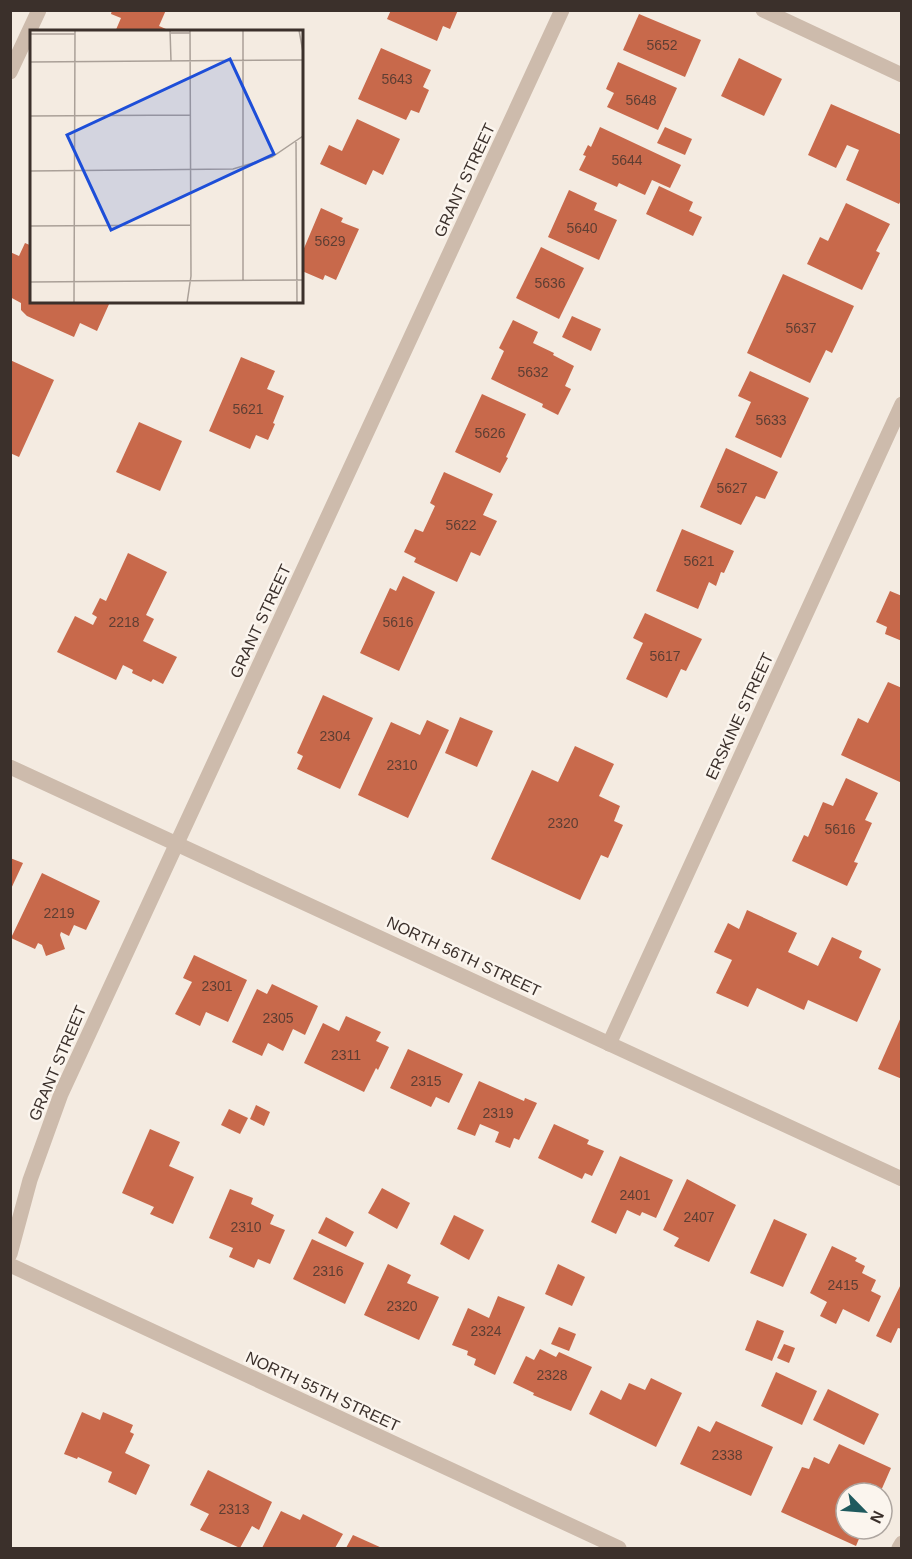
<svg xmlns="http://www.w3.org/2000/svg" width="912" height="1559" viewBox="0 0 912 1559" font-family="Helvetica,sans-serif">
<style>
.building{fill:#c8694b}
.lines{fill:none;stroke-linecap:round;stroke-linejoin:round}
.street{stroke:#cdbbac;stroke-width:15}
.labels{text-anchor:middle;stroke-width:5;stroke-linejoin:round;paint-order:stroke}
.number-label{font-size:14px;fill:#5e3e33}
.street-label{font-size:16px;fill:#3b302b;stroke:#fbf5ee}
.inset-road{fill:none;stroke:#aaa098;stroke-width:1.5}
.view{fill:#1d4ed8;fill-opacity:0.15;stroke:#1d4ed8;stroke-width:3}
.inset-edge{fill:none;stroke:#3b302b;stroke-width:3}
</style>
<rect width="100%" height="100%" fill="#f4ebe1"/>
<!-- building -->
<g class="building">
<polygon points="112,10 166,10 159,26 173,32 115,32 121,18 111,14"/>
<polygon points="391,10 458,10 450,29 443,26 437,41 387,19"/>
<polygon points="639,14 701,40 685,77 623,50"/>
<polygon points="381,48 431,70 423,87 429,90 419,113 411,110 406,120 358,99"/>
<polygon points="739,58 782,79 764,116 721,96"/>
<polygon points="618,62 677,88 658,130 607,107 614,93 606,89"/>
<polygon points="831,104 902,135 902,198 899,204 846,180 859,150 847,145 836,168 808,155"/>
<polygon points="357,119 400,139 383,175 373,170 366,185 320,164 329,145 342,151"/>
<polygon points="600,127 681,165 670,188 652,180 645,195 619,183 617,187 579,170 586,156 583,155 588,145 591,147"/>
<polygon points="665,127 692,139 685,155 657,143"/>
<polygon points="659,186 693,202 689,211 702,217 693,236 646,214"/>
<polygon points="569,190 597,203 594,210 617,220 599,260 548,237"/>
<polygon points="846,203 890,224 876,251 880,253 862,290 807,264 820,237 828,241"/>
<polygon points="321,208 343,218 341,222 359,229 336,280 325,275 323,280 302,271 302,253"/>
<polygon points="25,243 32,246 32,302 110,302 97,331 80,323 74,337 27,316 21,310 21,303 10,297 10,252 19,256"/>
<polygon points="541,247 584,268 559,319 516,298"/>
<polygon points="783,274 854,306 832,353 826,350 810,383 747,353"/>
<polygon points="572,316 601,329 591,351 562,337"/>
<polygon points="513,320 538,332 533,343 554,353 553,355 574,366 565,386 571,389 558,415 542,407 543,404 491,379 504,351 499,348"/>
<polygon points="241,357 275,371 267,389 284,396 273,423 275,424 268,440 256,435 250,449 209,431"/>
<polygon points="10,360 54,380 19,457 10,453"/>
<polygon points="750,371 809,398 781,458 735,437 751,402 738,396"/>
<polygon points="482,394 526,414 506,457 508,458 500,473 455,452"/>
<polygon points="139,422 182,441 160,491 116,472"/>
<polygon points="726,448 778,472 765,499 756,496 741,525 700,507"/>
<polygon points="444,472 493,494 483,515 497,521 480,556 471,552 457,582 414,562 416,558 404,552 415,529 423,532 435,506 430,503"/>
<polygon points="682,529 734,551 724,573 721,572 716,586 709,582 698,609 656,591"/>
<polygon points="128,553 167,572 146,615 154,619 143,641 177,657 163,684 153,679 151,682 132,673 133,670 123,665 116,680 57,652 75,616 93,625 97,617 92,614 100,598 106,601"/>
<polygon points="403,576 435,592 399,671 360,653 390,588 396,591"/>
<polygon points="890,591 902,596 902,641 885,634 887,627 876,622"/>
<polygon points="645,613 702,639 686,671 681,669 667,698 626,679 643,643 633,638"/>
<polygon points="888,682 902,688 902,783 841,755 858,718 868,723"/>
<polygon points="323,695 373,718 340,789 297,769 303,756 297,753"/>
<polygon points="460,717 493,731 477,767 445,753"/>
<polygon points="427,720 449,730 408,818 358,795 391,722 420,735"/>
<polygon points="575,746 614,764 599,796 620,806 614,821 623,825 608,858 601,855 580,900 491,859 532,770 558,782"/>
<polygon points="846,778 878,793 865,820 872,823 854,862 858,863 847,886 792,861 804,835 808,837 823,802 833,806"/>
<polygon points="10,858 23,863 10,891"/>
<polygon points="42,873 100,901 86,930 74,925 69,936 61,932 60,935 65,949 46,956 42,945 38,943 35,949 11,938"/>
<polygon points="747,910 797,933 788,952 818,966 832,937 862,951 859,958 881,969 857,1022 808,1000 804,1010 757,988 748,1007 716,993 732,960 714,952 728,923 739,929"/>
<polygon points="194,955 247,980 228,1022 206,1012 200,1026 175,1014 192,982 183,978"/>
<polygon points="272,984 318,1006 305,1035 293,1029 283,1051 268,1043 262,1056 232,1042 257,989 267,994"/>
<polygon points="902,1015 902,1079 878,1069"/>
<polygon points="346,1016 381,1032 376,1041 389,1047 378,1070 376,1068 364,1092 304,1063 323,1023 339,1031"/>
<polygon points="408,1049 463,1074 449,1103 436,1097 431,1107 390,1088"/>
<polygon points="479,1081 524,1101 525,1098 537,1103 519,1140 514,1138 510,1148 495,1142 499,1132 480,1124 475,1136 457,1129"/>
<polygon points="256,1105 270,1112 264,1126 250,1119"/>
<polygon points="229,1109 248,1118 240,1134 221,1125"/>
<polygon points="554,1124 589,1140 587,1144 604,1151 592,1176 585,1173 582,1179 538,1158"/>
<polygon points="150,1129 180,1142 169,1166 194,1177 173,1224 150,1214 154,1207 122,1193"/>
<polygon points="620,1156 673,1180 656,1218 642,1212 640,1216 627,1210 616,1234 591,1222"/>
<polygon points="687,1179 736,1205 709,1262 674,1246 679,1238 663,1230"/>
<polygon points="382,1188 410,1203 397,1229 368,1213"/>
<polygon points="230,1189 253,1198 251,1204 274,1215 270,1224 285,1230 270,1264 258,1259 254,1268 229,1257 233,1248 209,1238"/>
<polygon points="454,1215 484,1230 469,1260 440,1244"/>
<polygon points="326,1217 354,1232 346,1247 318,1233"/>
<polygon points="774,1219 807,1234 783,1287 750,1273"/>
<polygon points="312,1239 364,1263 345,1304 293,1279"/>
<polygon points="832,1246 857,1258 855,1261 865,1266 862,1273 876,1280 871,1291 881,1296 869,1322 843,1309 836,1324 820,1316 827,1302 810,1293"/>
<polygon points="388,1264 411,1275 407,1283 439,1297 419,1340 364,1315"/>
<polygon points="558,1264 585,1277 572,1306 545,1294"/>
<polygon points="902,1282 902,1329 898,1328 891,1343 876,1336"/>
<polygon points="498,1296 525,1307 495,1375 474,1365 476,1359 467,1355 468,1351 452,1345 468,1308 489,1318"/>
<polygon points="757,1320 784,1331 772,1361 745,1350"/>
<polygon points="559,1327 576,1334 569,1351 551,1344"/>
<polygon points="784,1344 795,1348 789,1363 777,1358"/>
<polygon points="540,1349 556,1357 559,1352 592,1367 571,1411 533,1395 534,1393 513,1383 526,1356 534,1360"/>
<polygon points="776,1372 817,1391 802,1425 761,1406"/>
<polygon points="651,1378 682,1393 656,1447 589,1414 601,1390 621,1400 629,1383 645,1390"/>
<polygon points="828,1389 879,1414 864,1445 813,1420"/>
<polygon points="82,1412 100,1420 103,1412 133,1425 130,1432 134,1434 125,1453 150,1465 136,1495 108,1482 112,1472 78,1457 77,1459 64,1454"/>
<polygon points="716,1421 773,1447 751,1496 680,1464 698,1426 710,1432"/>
<polygon points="839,1444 891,1468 880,1493 846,1493 846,1529 863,1529 856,1546 781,1512 802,1467 809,1469 814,1457 829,1464"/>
<polygon points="208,1470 272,1502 259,1530 252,1526 240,1548 200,1530 209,1514 190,1505"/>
<polygon points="281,1511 300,1520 303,1514 343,1534 335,1548 262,1548"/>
<polygon points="353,1535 382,1548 346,1548"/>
</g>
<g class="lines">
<!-- street -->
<g class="street">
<polyline points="763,10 902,75"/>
<polyline points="10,72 39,10"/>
<polyline points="10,767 902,1179"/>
<polyline points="609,1044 902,404"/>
<polyline points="10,1254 30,1180 61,1094 562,10"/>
<polyline points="10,1265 619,1548"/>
<polyline points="899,1548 902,1543"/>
</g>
</g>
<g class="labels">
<!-- number labels -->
<g class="number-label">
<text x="662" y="50">5652</text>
<text x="397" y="84">5643</text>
<text x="641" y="105">5648</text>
<text x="627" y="165">5644</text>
<text x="582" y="233">5640</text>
<text x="330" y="246">5629</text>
<text x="550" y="288">5636</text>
<text x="801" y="333">5637</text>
<text x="533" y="377">5632</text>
<text x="248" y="414">5621</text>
<text x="771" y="425">5633</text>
<text x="490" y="438">5626</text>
<text x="732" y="493">5627</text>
<text x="461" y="530">5622</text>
<text x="699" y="566">5621</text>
<text x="124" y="627">2218</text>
<text x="398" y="627">5616</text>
<text x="665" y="661">5617</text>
<text x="335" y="741">2304</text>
<text x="402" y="770">2310</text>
<text x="563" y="828">2320</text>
<text x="840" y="834">5616</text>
<text x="59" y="918">2219</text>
<text x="217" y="991">2301</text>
<text x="278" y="1023">2305</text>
<text x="346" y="1060">2311</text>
<text x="426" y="1086">2315</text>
<text x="498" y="1118">2319</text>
<text x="635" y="1200">2401</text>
<text x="699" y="1222">2407</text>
<text x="246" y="1232">2310</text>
<text x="328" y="1276">2316</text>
<text x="843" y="1290">2415</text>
<text x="402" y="1311">2320</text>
<text x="486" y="1336">2324</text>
<text x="552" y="1380">2328</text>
<text x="727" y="1460">2338</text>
<text x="234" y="1514">2313</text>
</g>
<!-- street labels -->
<g class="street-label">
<text transform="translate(464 180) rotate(-65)" y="6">GRANT STREET</text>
<text transform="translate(260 621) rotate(-65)" y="6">GRANT STREET</text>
<text transform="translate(739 716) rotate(-65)" y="6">ERSKINE STREET</text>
<text transform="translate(464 956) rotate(25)" y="6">NORTH 56TH STREET</text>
<text transform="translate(57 1063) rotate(-67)" y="6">GRANT STREET</text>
<text transform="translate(323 1391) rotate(25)" y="6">NORTH 55TH STREET</text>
</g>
</g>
<!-- overview -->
<g transform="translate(30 30)">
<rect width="273" height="273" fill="#f4ebe1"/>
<path class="inset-road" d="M 140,0 L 141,31M 213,0 L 213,250M 269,0 L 273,22M 141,3 L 160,3M 0,4 L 45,4M 0,32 L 273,30M 0,86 L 161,85M 266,112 L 267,273M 0,141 L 203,139 L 242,127 L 273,106M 0,196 L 161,195M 0,252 L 273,250M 44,273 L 45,0M 157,273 L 161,246 L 160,0"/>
<path class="view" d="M 200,29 L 244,124 L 81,200 L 37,105 Z"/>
<rect width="273" height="273" class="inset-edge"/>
</g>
<!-- border -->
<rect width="912" height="1559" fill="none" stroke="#3b302b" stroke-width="24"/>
<!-- north arrow -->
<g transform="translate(864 1511) rotate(115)"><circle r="28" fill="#fbf5ee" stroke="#aea6a0" stroke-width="1.5"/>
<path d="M0-4.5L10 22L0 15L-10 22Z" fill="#1f5a5e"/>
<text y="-9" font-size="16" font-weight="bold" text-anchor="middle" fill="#3b302b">N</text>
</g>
</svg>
